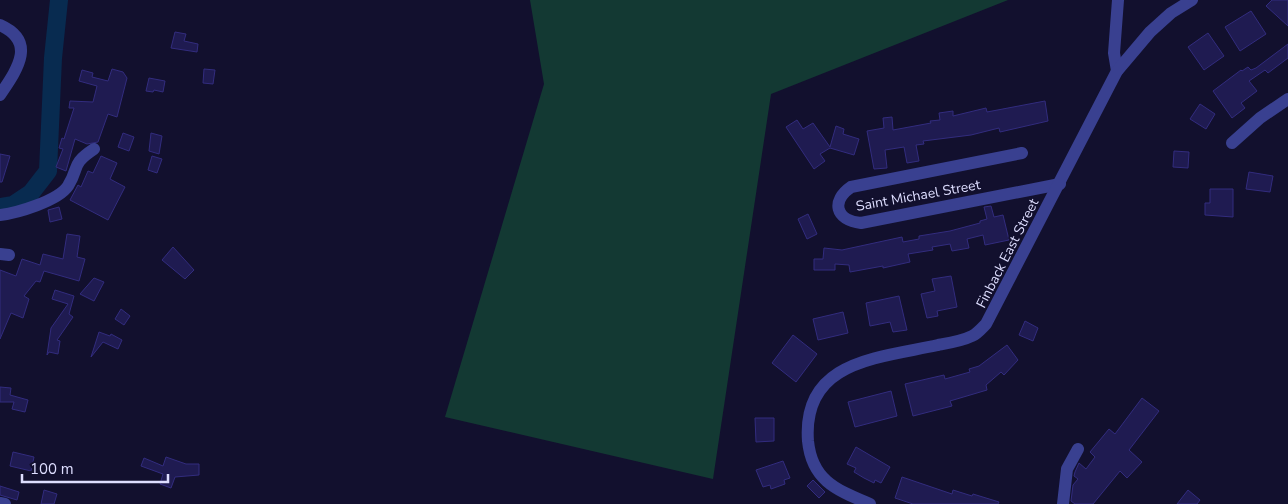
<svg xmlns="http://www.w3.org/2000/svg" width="1288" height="504" viewBox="0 0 1288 504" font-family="'Nunito Sans',sans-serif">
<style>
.green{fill:#133933}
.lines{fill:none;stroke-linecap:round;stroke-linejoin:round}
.river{stroke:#082b50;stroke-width:18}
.building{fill:#1f1b51;stroke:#322c7e}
.minor{stroke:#394090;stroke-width:12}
.labels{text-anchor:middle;stroke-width:4;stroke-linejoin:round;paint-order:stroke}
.street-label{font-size:14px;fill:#dedeff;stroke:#12102e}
</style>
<rect width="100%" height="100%" fill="#12102e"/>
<!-- green -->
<polygon class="green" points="530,0 1008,0 771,94 713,479 445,417 544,84"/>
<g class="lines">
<!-- river -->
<polyline class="river" points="0,207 13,205 31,193 48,171 53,58 59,0"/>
</g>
<!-- building -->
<g class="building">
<polygon points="1272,0 1288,0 1288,26 1266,6"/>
<polygon points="1251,11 1266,34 1240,51 1225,27"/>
<polygon points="175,32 186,34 184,41 198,44 197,52 171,48"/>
<polygon points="1208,33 1224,56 1204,70 1188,47"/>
<polygon points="1288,44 1288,58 1268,73 1265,70 1249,81 1257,91 1241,103 1245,108 1232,118 1213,91 1241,70 1242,71 1248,67 1251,70 1256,68"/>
<polygon points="112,69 123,72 127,78 117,117 108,114 98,142 87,144 75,139 66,171 56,167 63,149 59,148 62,138 64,139 74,108 69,108 70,101 93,102 97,86 79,81 82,70 93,73 92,77 108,81"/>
<polygon points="204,69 215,70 213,84 203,83"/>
<polygon points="149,78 165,81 163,92 154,90 153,92 146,91"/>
<polygon points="1045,101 1048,121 1000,132 999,128 971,135 923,141 924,144 916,145 919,161 907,163 904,147 885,150 887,168 874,169 867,131 884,128 883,118 892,117 893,130 931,123 930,121 940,120 939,113 953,111 953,116 986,108 987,112"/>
<polygon points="1200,104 1215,114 1206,129 1190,119"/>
<polygon points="797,120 803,129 813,123 830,147 836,126 844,129 843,134 859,139 854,155 830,148 820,154 825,161 814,169 786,127"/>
<polygon points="123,133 134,137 129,151 118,147"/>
<polygon points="151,133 162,136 159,154 149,151"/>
<polygon points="1174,151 1189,152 1188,168 1173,167"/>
<polygon points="0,154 10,156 2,182 0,182"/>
<polygon points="101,156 117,163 110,179 125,187 108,220 70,200 78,185 81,187 88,171 93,173"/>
<polygon points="152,156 162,159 157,173 148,170"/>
<polygon points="1249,172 1273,176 1270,192 1246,189"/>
<polygon points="1210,189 1233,189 1233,217 1205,215 1205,203 1210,203"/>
<polygon points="991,206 994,217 1003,215 1009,240 985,245 983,235 967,239 969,248 952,251 950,244 932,247 933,250 908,254 910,262 883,268 883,266 850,272 849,265 835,264 835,270 814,270 814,259 823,259 824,248 842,250 902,237 903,242 919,239 919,236 950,231 980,223 980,221 987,219 984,207"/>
<polygon points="59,207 62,219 50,222 48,210"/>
<polygon points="808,214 817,234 807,239 798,219"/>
<polygon points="67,234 80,236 77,257 85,259 79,281 44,271 40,282 36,281 24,296 29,299 23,318 11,313 0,339 0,270 16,276 22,259 40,265 43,254 63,259"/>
<polygon points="173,247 194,270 185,279 162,260"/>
<polygon points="951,276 957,307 937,311 938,316 927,318 921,294 935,291 932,279"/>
<polygon points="94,278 104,282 94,301 80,294"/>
<polygon points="55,290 74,296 69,314 73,317 57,340 60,341 58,354 49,352 47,355 51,328 68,304 52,299"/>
<polygon points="899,296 907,330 893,332 890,322 870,326 866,303"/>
<polygon points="121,309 130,316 124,325 115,319"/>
<polygon points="843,312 848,333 818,340 813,319"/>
<polygon points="1025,321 1038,328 1033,341 1019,335"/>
<polygon points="99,332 110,336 111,334 122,340 118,349 103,342 91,357"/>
<polygon points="793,335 817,354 796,382 772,363"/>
<polygon points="1007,345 1018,360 1004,375 1001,372 986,385 987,390 950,401 952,406 913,416 905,384 944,375 945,379 970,372 969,369 979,366"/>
<polygon points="0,387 11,388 10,395 28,400 25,412 12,409 14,402 0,402"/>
<polygon points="891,391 897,416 855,427 848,402"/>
<polygon points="1142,398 1159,411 1129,450 1142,462 1127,478 1120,471 1093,504 1075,504 1071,501 1073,485 1078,479 1074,476 1075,472 1079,463 1086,469 1095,457 1090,452 1109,429 1115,434"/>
<polygon points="755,418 774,418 774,441 756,442"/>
<polygon points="856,447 890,467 881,483 875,480 874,483 864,478 854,472 856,468 847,464"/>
<polygon points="13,452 34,457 31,471 10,466"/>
<polygon points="166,457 186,464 199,464 199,475 175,477 171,488 160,484 163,474 141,466 144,458 163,466"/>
<polygon points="783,461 790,478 784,480 785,484 771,489 770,485 763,487 756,470"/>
<polygon points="902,477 952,494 953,490 972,496 973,494 999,502 998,504 913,504 895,498"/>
<polygon points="813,480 825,492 819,498 807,486"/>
<polygon points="0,486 19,492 17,500 0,495"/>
<polygon points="44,490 57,494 54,504 41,504"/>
<polygon points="1188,490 1200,500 1197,504 1177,504"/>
</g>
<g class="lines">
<!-- minor -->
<g class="minor">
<path d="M 0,25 C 38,42 16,71 0,95"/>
<polyline points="1117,71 1114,53 1118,0"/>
<polyline points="1232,143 1260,118 1288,99"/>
<path d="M 1022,153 L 851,187 C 831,201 835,220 861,223 L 1060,184"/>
<path d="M 0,215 C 17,213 58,201 68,186 C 80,167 70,165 94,149"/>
<polyline points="0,254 9,255"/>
<polyline points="0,503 5,504"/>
<path d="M 870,504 C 837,490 812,481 808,441 C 802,360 879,358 938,345 C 949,343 962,341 972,336 C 977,334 982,328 986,324 L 1117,71 L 1150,32 L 1171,13 L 1192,0"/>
<polyline points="1063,504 1067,469 1078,449"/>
</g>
</g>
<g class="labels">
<!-- street labels -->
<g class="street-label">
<text transform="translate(918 195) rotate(-10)" y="5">Saint Michael Street</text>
<text transform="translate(1007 253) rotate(-63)" y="5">Finback East Street</text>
</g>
</g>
<!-- scale -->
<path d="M22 474v8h146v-8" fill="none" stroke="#dedeff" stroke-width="2.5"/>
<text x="30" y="474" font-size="15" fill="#dedeff" stroke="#12102e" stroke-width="4" paint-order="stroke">100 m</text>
</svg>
